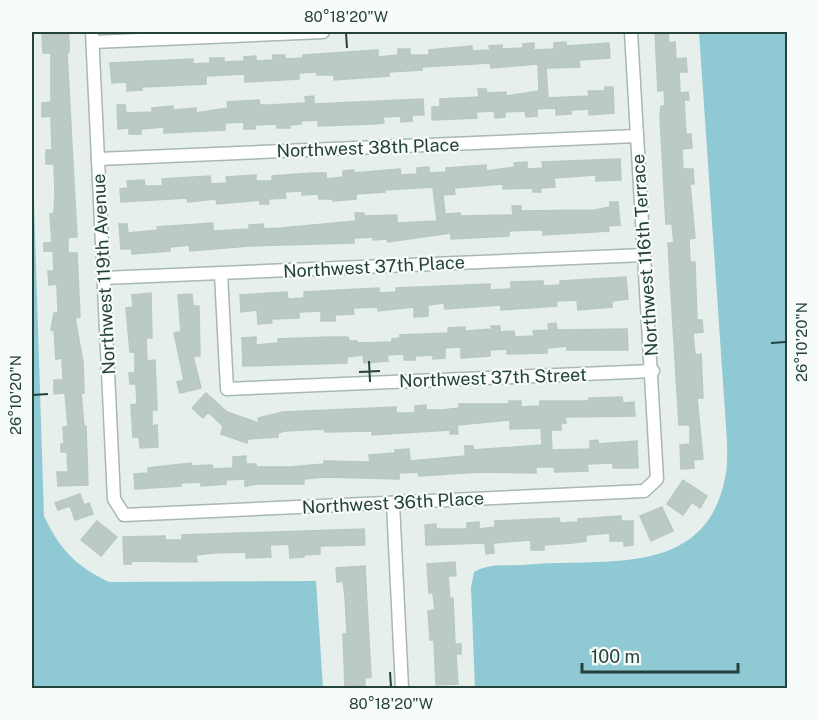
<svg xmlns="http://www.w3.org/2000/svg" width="819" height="720" viewBox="0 0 819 720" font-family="'Public Sans',sans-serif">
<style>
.water{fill:#8ec9d4}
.building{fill:#bbcac4;stroke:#b8c9c2;stroke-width:1.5}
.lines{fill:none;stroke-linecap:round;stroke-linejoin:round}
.street-casing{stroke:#a8b8b2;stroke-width:15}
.street{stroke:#fff;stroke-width:12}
.ticks{fill:none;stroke:#24423a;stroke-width:2}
.labels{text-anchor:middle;stroke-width:4.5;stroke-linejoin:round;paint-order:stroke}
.street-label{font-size:18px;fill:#24423a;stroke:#f7fbf9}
.neatline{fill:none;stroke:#24423a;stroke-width:2}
.ticks-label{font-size:15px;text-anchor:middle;fill:#24423a}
</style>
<rect width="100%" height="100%" fill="#e6efeb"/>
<!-- water -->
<g class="water">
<path d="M 699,32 L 787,32 L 787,688 L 475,688 L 471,588 L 474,572 C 490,563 505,566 523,565 C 600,557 705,581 725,478 C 728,466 727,453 727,441 Z"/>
<path d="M 32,141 L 44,516 C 60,550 76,566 109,582 L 316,581 L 323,688 L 32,688 Z"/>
</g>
<!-- building -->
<g class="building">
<polygon points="42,32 68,32 69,40 69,52 67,52 77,237 68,237 68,253 77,253 80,317 75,318 83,362 84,393 81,393 84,426 86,426 88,485 58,486 57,472 68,472 67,452 61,452 61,444 64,444 63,427 68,427 65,393 54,394 54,380 63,380 62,358 56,359 54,330 51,330 54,313 58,313 57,284 49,285 48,271 54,271 53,251 44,251 44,243 52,243 50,214 54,213 55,194 54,164 46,164 46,150 52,150 51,116 42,117 42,103 51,102 51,53 43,53"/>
<polygon points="655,32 668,32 669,43 675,42 676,59 686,58 687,72 679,72 680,93 688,92 689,100 684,100 686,134 691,134 692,148 682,149 683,169 693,169 694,184 690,184 695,238 689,239 690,262 695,262 697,320 702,320 703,332 693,333 695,355 701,354 703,398 697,398 703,459 693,460 694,468 681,469 680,445 690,444 690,425 679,425 668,243 674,243 672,224 666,224 660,117 661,106 665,106 664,90 658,91"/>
<polygon points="566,42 566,46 609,43 610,58 579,60 580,67 546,68 548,98 589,96 588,91 605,91 605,87 613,87 614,113 589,115 589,109 571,110 571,114 556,115 556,108 537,109 537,116 526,117 525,111 505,112 505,117 495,118 494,111 476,112 477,118 432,120 432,107 440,107 440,99 479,97 478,89 486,89 487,93 506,92 506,96 539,91 538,64 491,68 490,63 422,67 422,70 389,72 389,76 334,80 334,75 317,75 317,72 299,73 299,79 245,82 245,74 206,76 206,84 142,87 142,90 127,91 127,82 112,83 110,63 193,59 193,64 210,63 210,58 224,58 224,62 244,61 244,57 256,56 256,61 273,60 273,55 285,55 285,59 303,58 303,55 378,50 378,57 398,55 398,49 410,49 410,55 429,55 429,50 472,46 472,51 490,50 489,46 502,45 502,49 523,48 523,44 534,43 534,50 554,49 554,43"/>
<polygon points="314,96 314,104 423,99 424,115 412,115 412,121 401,122 401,116 383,117 384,123 373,124 318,126 318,120 301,121 301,124 290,125 290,128 277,128 277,124 255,125 255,129 244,129 244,122 225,123 225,130 164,133 164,127 141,129 141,134 129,134 129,128 118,129 117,105 125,105 126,113 152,112 152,108 173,106 173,110 196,108 196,113 228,108 227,102 259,100 260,105 269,105 306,103 305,97"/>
<polygon points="620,159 621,180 596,181 596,175 554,178 555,187 540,188 541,192 533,192 533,188 503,189 503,184 454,188 455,194 443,195 445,214 460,213 460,216 513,215 512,206 521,206 521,211 595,210 610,207 610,202 618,202 620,225 608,226 609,231 543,235 543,230 530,230 509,231 509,236 451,239 451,233 388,242 387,239 373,240 373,237 354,238 354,243 249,246 190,251 189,245 170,247 170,251 132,254 132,249 121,249 119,224 127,224 128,233 158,230 157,227 213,223 213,231 249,229 249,225 263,224 264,229 281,228 356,221 355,213 364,213 364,216 397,215 397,223 437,221 433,187 384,190 385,192 356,194 356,199 333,201 333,199 319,199 318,194 302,195 302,191 285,192 286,198 268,199 269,204 260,204 260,200 217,204 216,199 188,202 187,198 121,202 120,189 128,188 127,181 144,180 145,186 163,186 162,179 210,176 211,184 227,183 226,177 256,175 256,181 272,181 272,176 312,173 326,173 326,179 343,177 343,171 354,170 354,173 400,169 401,175 417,174 417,168 429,167 429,173 446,172 446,168 474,166 486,165 486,171 515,167 514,163 527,162 527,169 543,168 542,162"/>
<polygon points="626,277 628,299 612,301 612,307 578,310 577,300 556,301 557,306 501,310 501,305 445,309 444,303 428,305 428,316 414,317 414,307 378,311 378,307 353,308 354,314 335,315 335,321 321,321 321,311 299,312 299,318 271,319 272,323 258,324 257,310 241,312 240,295 287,292 288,299 304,298 304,292 379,288 379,293 396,292 396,288 490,284 490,290 511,289 511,282 543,281 543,286 560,285 560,281"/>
<polygon points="151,293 152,338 146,338 147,361 155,360 157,410 152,410 152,426 157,425 158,447 140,448 139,437 133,437 131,405 137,404 136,384 130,384 129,373 135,373 135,352 130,352 126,308 133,307 132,295"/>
<polygon points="192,294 193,306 199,306 200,356 193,356 201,388 180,393 177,382 184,380 174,333 181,332 178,295"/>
<polygon points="556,323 557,330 627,329 628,350 567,350 567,346 547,348 547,353 507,354 507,349 490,350 490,356 461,358 461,347 445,348 445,358 433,359 433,355 415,356 415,360 404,360 404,354 387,355 388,361 364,363 363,355 347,357 347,363 243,366 242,338 256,337 256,345 278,343 278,339 330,337 348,337 349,341 357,341 358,343 392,342 392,339 400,338 400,335 448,333 448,328 465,327 465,331 492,329 491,326 500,326 500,332 514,331 515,337 534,336 533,331 549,330 548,324"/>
<polygon points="206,393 227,412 259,423 258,418 283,412 396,407 396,413 415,413 415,406 426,405 426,410 442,410 459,408 459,404 509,404 509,401 521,401 521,407 540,406 540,401 589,401 589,398 622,397 623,403 634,402 635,416 565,417 566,423 561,423 561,430 551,430 552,450 590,449 590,441 598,440 598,444 637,441 638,468 613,468 613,463 587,464 588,471 555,472 554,467 536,467 536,473 481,472 419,476 418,472 399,473 399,479 324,477 304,479 304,484 257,484 245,486 245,479 226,480 226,484 201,486 201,482 181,483 181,486 135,489 134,474 148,473 148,468 191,463 191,466 212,465 213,469 233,468 233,457 246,456 246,464 256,464 256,467 290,467 324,464 324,461 370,462 369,455 395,453 395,450 409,449 410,461 465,456 465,446 473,446 473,450 542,445 541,428 510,429 510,420 457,425 458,434 450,434 450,430 372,435 372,431 325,432 324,429 285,431 278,433 278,437 248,439 247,443 221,434 223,426 208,412 203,418 192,408"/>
<polygon points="683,480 707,496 700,508 692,502 683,515 667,504"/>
<polygon points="80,494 84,505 89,503 93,514 75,520 70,506 58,510 55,503"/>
<polygon points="662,507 673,531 651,541 640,516"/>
<polygon points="621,516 621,521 633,521 633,545 624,546 624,541 610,541 610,533 586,535 586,541 573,543 544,545 544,550 531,550 531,540 493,543 494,553 486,554 485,543 426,545 425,525 436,524 436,529 467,529 467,523 479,522 479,529 495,527 495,521 559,518 560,523 578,522 578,519"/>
<polygon points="97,521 117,537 101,556 81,540"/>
<polygon points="364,529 365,545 320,546 320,554 304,555 304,557 290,558 289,544 270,545 271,557 246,558 246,552 213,553 196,555 197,562 131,561 131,564 124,564 123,537 165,536 165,540 182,540 182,535"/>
<polygon points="455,562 456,576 448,576 450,599 453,598 455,644 461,644 461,654 456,654 458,684 436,685 434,640 430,640 428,611 435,610 433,593 429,593 427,564"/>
<polygon points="365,566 371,677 365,678 365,688 345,688 343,634 347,634 345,597 343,581 337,582 336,568"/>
</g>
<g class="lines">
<defs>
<g id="street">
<polyline points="92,32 114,499 124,515 644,491 657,479 631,32"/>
<polyline points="93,42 323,32"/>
<polyline points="98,159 637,136"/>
<polyline points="221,274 227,389 653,371"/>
<polyline points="103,278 644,255"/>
<polyline points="393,503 402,688"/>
</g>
</defs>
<!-- street casing -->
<use href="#street" class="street-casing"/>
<!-- street -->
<use href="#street" class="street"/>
</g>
<!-- ticks -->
<path class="ticks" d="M 346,33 L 347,48M 771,343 L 786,342M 369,361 L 370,382M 359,372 L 380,371M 33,395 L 48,394M 390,672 L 391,687"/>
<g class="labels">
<!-- street labels -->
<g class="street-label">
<text transform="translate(368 148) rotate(-2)" y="6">Northwest 38th Place</text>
<text transform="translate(645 255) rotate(-94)" y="6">Northwest 116th Terrace</text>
<text transform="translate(374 267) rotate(-3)" y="6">Northwest 37th Place</text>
<text transform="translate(104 274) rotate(-93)" y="6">Northwest 119th Avenue</text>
<text transform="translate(493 378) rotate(-2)" y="6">Northwest 37th Street</text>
<text transform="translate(393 503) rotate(-3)" y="6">Northwest 36th Place</text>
</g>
</g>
<!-- border -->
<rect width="819" height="720" fill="none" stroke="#f7fbf9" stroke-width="66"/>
<!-- scale -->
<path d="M582 663v9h156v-9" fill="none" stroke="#24423a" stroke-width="3"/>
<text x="591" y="663" font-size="18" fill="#24423a" stroke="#f7fbf9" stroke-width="4.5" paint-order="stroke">100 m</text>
<rect x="33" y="33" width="753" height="654" class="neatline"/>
<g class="ticks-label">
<text x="346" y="22">80°18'20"W</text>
<text transform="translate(802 342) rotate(-90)" y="5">26°10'20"N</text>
<text transform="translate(16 395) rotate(-90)" y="5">26°10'20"N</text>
<text x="391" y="709">80°18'20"W</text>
</g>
</svg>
